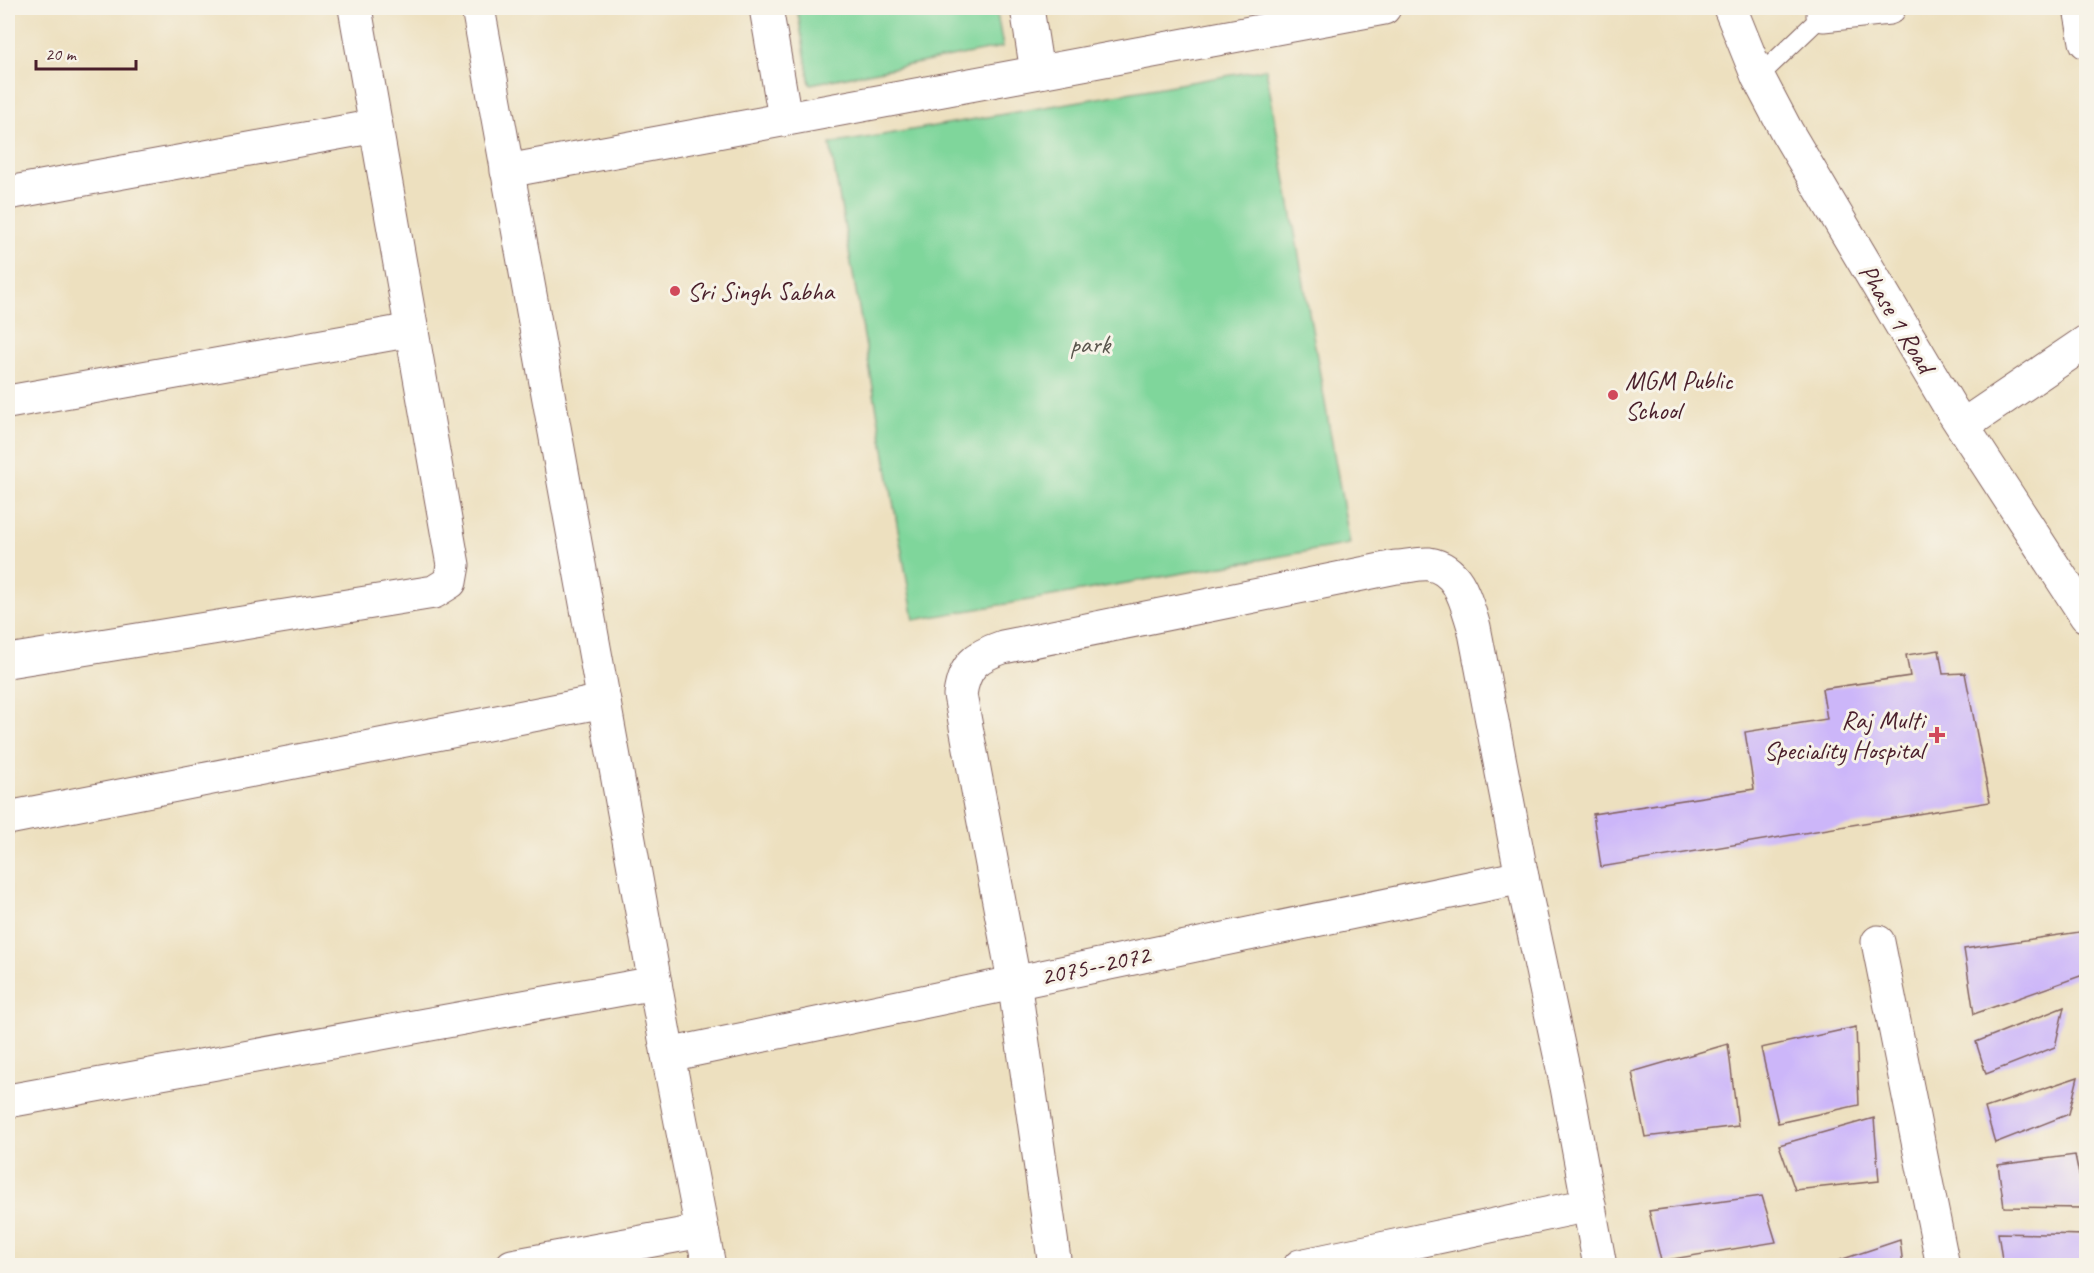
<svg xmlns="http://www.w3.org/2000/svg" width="2094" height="1273" viewBox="0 0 2094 1273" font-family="Caveat,sans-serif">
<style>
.green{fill:#7fd69b;stroke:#647a63;stroke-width:1.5}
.building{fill:#ccb6f9}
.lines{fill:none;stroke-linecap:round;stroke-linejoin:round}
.lane-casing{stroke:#83635f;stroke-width:20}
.street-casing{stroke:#83635f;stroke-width:35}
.lane{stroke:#fff;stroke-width:18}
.street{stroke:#fff;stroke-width:33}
.poi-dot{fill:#d1495b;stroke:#f7f3e8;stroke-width:2}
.labels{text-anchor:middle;stroke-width:6;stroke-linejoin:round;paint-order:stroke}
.poi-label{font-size:26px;fill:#4a1f2b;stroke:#f7f3e8;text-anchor:start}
.street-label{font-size:26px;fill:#4a1f2b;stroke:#f7f3e8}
.park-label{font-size:26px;fill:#5a564d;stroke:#f7f3e8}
</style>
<rect width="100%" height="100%" fill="#f7f3e8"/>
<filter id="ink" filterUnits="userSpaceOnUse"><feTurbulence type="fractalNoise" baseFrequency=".0167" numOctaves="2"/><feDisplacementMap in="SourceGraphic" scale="12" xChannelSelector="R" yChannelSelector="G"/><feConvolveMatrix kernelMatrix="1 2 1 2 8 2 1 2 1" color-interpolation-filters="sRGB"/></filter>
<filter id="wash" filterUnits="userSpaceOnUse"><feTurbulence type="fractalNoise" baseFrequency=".008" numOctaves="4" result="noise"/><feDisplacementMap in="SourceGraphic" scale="24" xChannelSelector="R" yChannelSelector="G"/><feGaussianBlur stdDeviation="1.35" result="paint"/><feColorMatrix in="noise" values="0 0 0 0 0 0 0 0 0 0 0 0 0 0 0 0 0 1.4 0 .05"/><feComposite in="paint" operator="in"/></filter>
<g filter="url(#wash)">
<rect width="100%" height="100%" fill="#ede0bf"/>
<!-- green -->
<g class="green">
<polygon points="797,8 996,8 1003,47 810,84"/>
<polygon points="1266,69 1350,544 914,620 830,144"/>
</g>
<g id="blocks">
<!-- building -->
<g class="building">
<polygon points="1939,650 1943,674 1965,673 1990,802 1601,867 1593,814 1754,789 1745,732 1827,719 1822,689 1910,676 1906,655"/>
<polygon points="2086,931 2086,974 1974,1014 1964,949"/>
<polygon points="2064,1007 2055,1047 1986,1074 1976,1042"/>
<polygon points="1856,1027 1859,1105 1778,1123 1761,1048"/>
<polygon points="1728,1044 1738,1126 1645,1137 1632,1072"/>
<polygon points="2078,1077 2069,1114 1995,1143 1985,1108"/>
<polygon points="1874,1118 1879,1181 1795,1190 1779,1145"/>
<polygon points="2075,1155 2086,1208 2004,1207 1998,1165"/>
<polygon points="1762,1196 1776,1242 1661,1261 1649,1211"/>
<polygon points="1998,1233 2086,1235 2086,1266 2003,1266"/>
<polygon points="1900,1240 1903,1266 1825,1266 1825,1265"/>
</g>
</g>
</g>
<g filter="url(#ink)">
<use href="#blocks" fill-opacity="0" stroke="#83635f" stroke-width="1.5"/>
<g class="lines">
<defs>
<polyline id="lane" points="1758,77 1823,15 1826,8"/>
<g id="street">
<polyline points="478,8 668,1055 709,1266"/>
<polyline points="766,8 785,118"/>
<polyline points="1027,8 1037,72"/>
<polyline points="1730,8 1758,77 1787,132 1950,407 2086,616"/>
<polyline points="2080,8 2086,42"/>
<polyline points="1823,15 1889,8"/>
<polyline points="507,171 1384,8"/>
<polyline points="8,193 376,126"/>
<polyline points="8,402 412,330"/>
<polyline points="1964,425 2086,342"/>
<polyline points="8,661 434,592 450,582 453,565 355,8"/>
<polyline points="8,818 604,701"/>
<polyline points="1878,942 1943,1266"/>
<polyline points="668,1055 1522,877"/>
<polyline points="8,1101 655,983"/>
<polyline points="512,1266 702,1231"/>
<path d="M 1055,1266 L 1014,981 L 960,695 C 964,666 976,656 1003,647 L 1396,567 C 1406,567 1419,563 1429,564 C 1460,569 1466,602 1474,627 L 1522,877 L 1567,1087 L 1600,1266"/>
<polyline points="1300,1266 1589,1205"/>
</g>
</defs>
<!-- lane casing -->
<use href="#lane" class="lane-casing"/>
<!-- street casing -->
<use href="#street" class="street-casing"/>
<!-- lane -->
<use href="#lane" class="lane"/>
<!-- street -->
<use href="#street" class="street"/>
</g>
</g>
<!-- markers -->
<g class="poi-dot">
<circle cx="675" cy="291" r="6"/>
<circle cx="1613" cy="395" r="6"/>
<path d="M1934 726h6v6h6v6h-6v6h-6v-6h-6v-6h6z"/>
</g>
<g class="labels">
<!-- poi labels -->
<g class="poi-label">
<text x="687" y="300">Sri Singh Sabha</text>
<text x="1625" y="389">MGM Public<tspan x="1625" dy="30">School</tspan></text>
<text x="1924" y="729" text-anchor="end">Raj Multi<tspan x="1924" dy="30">Speciality Hospital</tspan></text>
</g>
<!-- street labels -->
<g class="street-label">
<text transform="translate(1897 318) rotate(59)" y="9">Phase 1 Road</text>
<text transform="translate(1095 965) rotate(-12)" y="9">2075--2072</text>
</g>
<!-- park labels -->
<g class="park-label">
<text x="1090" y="353">park</text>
</g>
</g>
<!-- margin -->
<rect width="2094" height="1273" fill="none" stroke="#f7f3e8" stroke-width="30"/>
<!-- scale -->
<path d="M36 60v9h100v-9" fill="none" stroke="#4a1f2b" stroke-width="3"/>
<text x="45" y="60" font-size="18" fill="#4a1f2b" stroke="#f7f3e8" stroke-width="4.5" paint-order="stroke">20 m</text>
</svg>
